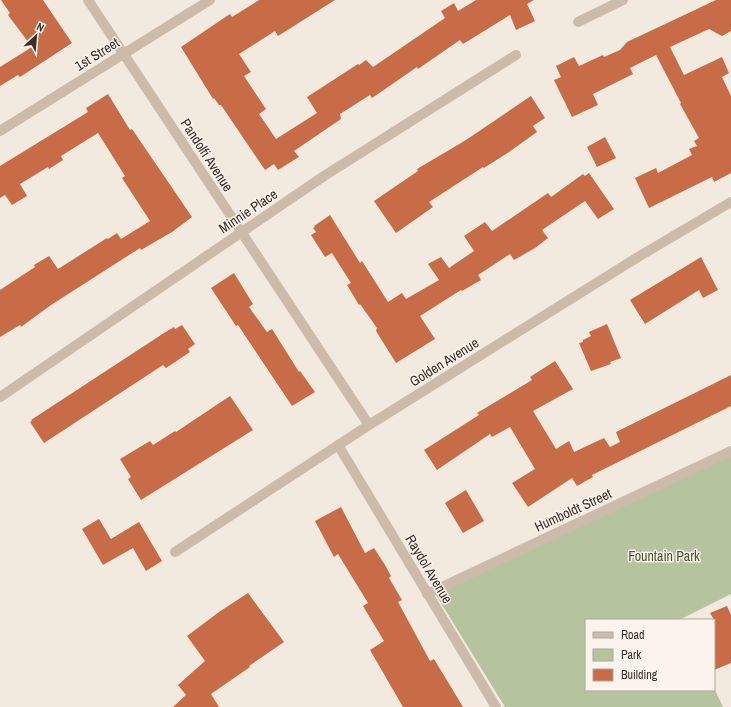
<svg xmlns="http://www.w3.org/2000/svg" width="731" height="707" viewBox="0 0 731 707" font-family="'Archivo Narrow',sans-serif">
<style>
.green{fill:#b5c39e}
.building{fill:#c86c48}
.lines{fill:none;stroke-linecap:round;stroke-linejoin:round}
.minor{stroke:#cba;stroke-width:10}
.labels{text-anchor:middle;stroke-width:3;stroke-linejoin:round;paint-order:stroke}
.street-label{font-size:14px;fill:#3a2f2a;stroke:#fbf4ec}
.park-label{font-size:14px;fill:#47582d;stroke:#fbf4ec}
</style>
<rect width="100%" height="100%" fill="#f3eadf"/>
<!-- green -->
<polygon class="green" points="731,452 731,594 679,620 586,620 586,690 714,690 714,688 723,707 505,707 436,595"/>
<!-- building -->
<g class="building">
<polygon points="1,0 43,0 72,43 20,77 18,75 0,86 0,67 32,47 8,15 10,13"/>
<polygon points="259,0 335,0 278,36 275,31 239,54 251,72 244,76 266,109 259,114 276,139 317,113 307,97 358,64 359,65 366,60 373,67 445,18 441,11 454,3 458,11 476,0 534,0 527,4 535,21 516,30 510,15 463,44 460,40 418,69 417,67 372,98 370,95 340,114 341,119 294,151 299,157 278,170 274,164 265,170 221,105 219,105 214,98 213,99 181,47 230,14 232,17"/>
<polygon points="716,0 731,0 731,31 722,36 709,29 670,47 684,75 722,57 729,73 722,77 731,96 731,173 714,182 712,177 649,208 635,178 656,168 658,173 692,155 689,149 697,146 694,141 699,138 680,104 681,103 656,55 630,68 633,74 593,94 598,105 572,117 554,80 561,77 556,66 574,57 579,66 603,55 604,57 620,50 627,42"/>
<polygon points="108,94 130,130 132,129 192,217 172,232 141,250 140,248 51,305 21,327 20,325 0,337 0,290 35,267 34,265 49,256 58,269 107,238 108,239 117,233 121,239 150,221 122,178 125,176 98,133 61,156 63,160 49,169 48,167 20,184 27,196 12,205 5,195 0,198 0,166 88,112 86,108"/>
<polygon points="531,96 545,118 533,126 537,132 509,152 484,168 483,167 429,202 433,207 396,233 374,201 418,171 417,169 466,140"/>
<polygon points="605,137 616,158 597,167 587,147"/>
<polygon points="589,173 614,209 598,219 585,201 542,230 548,238 535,248 514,260 510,254 478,275 481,280 462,291 461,290 420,316 435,339 396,363 376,331 377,328 360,304 359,305 347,285 351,283 332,253 325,257 311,235 316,232 313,228 315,227 314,226 330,215 360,263 362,261 388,302 402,293 406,299 439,280 428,264 441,257 449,268 474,251 464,236 485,222 492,231 548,193 551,197 583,174 585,176"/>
<polygon points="701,257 718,290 703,298 699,290 645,324 630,300"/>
<polygon points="234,273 253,304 249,307 267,332 272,329 299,372 300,371 315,392 292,406 238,325 236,326 211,288"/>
<polygon points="607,324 621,358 610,362 611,364 591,371 579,343 583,342 583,340 591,336 589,332"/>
<polygon points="182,325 195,344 188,349 190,352 166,368 163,365 44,443 30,422 32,421 31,420 164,333 174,327 175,329"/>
<polygon points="555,361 573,389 533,411 556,449 569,441 574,452 604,438 610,447 620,442 616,432 731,375 731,406 592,475 593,477 577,486 572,478 528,507 512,483 535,469 510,427 492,437 490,434 437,470 424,450 479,415 477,413 532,380 530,377"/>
<polygon points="230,396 253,430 141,500 128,479 131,477 120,459 150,441 153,445 175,431 176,432"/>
<polygon points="466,490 484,521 463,533 445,503"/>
<polygon points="341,507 365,553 374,548 385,565 391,576 389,578 402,600 398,602 430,661 434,659 463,707 403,707 370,650 384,641 363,606 368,603 338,554 334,557 315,521"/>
<polygon points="99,519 111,539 139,522 162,561 146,571 133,548 103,565 82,529"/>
<polygon points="248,593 284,642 249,666 250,667 211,694 219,707 173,707 186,695 178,685 205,661 187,636 219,612"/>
<polygon points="727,606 731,615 731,663 714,670 714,620 710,613"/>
</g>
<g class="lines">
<!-- minor -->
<g class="minor">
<polyline points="88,0 369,425"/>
<polyline points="578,22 623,0"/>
<polyline points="0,131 210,0"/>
<polyline points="0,397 324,176 516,55"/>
<polyline points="338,445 496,707"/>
<polyline points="175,552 369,425 638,257 731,202"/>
<polyline points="427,594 731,451"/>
</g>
</g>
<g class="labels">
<!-- street labels -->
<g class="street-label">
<text transform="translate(97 54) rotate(-32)" y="5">1st Street</text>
<text transform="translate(207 155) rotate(57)" y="5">Pandolfi Avenue</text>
<text transform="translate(248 211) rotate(-34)" y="5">Minnie Place</text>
<text transform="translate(444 362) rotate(-32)" y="5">Golden Avenue</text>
<text transform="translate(573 510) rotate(-25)" y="5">Humboldt Street</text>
<text transform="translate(429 569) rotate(59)" y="5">Raydol Avenue</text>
</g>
<!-- park labels -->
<g class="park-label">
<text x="664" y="561">Fountain Park</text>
</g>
</g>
<!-- legend -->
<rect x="585" y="619" width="130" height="72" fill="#fbf4ec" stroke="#aea59e"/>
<rect x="593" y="632" width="20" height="6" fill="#ccbbaa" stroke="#aea59e"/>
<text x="621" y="639" font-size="12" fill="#3a2f2a">Road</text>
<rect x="593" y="649" width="20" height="12" fill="#b5c39e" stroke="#aea59e"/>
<text x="621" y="659" font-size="12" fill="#3a2f2a">Park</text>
<rect x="593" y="669" width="20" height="12" fill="#c86c48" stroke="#aea59e"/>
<text x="621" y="679" font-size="12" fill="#3a2f2a">Building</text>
<!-- north arrow -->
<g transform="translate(36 36) rotate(26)" stroke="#fbf4ec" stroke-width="3" paint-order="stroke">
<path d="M0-3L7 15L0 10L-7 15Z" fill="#3a2f2a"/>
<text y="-6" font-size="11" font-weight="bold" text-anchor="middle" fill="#3a2f2a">N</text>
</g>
</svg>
